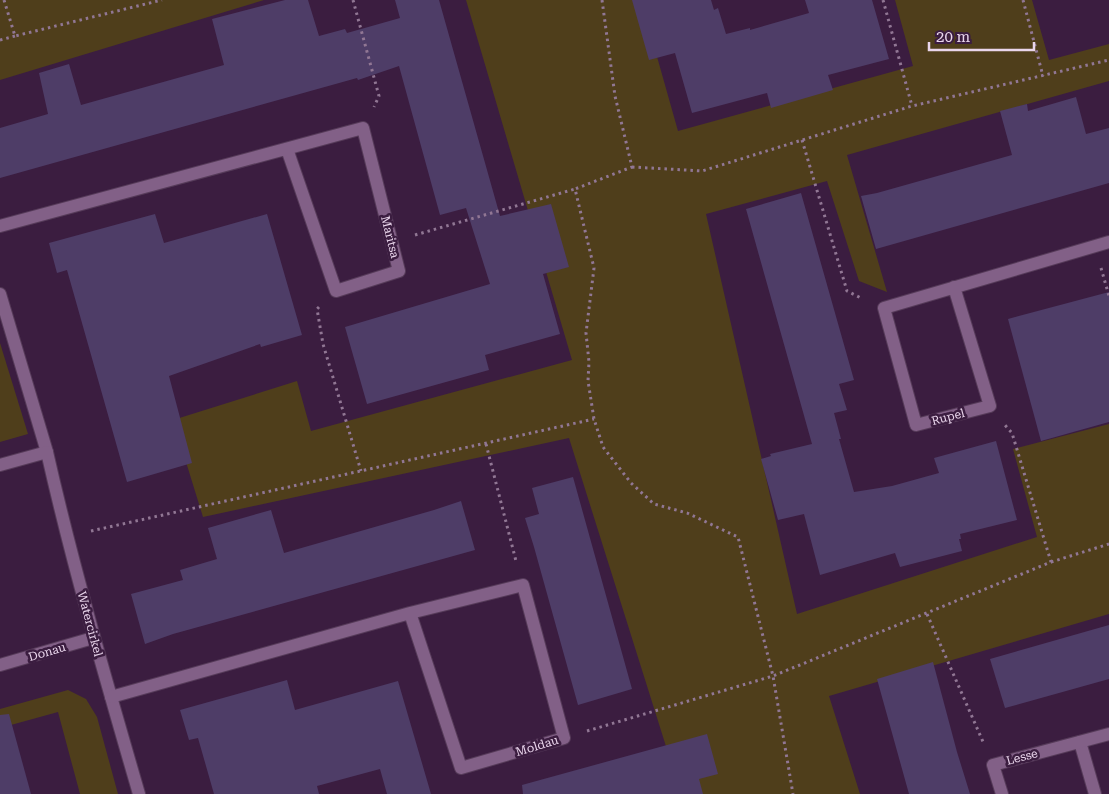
<svg xmlns="http://www.w3.org/2000/svg" width="1109" height="794" viewBox="0 0 1109 794" font-family="'Roboto Serif',serif">
<style>
.green{fill:#4f3e1b}
.building{fill:#4e3d67}
.lines{fill:none;stroke-linecap:round;stroke-linejoin:round}
.minor-casing{stroke:#563b59;stroke-width:14}
.path{stroke:#917794;stroke-width:3;stroke-dasharray:2.5 4;stroke-linecap:butt}
.minor{stroke:#826087;stroke-width:12}
.labels{text-anchor:middle;stroke-width:5;stroke-linejoin:round;paint-order:stroke}
.street-label{font-size:12px;fill:#ead6ec;stroke:#3b1d40}
</style>
<rect width="100%" height="100%" fill="#3b1d40"/>
<!-- green -->
<g class="green">
<polygon points="0,0 264,0 0,80"/>
<polygon points="466,0 641,0 678,131 913,66 895,0 1032,0 1049,60 1109,44 1109,81 847,155 887,292 859,281 827,181 706,214 797,614 1037,537 1013,449 1109,424 1109,614 829,696 860,794 681,794 569,438 203,517 173,420 297,381 311,431 572,360"/>
<polygon points="0,343 28,434 0,442"/>
<polygon points="68,690 86,699 97,717 118,794 80,794 58,712 0,728 0,709"/>
</g>
<!-- building -->
<g class="building">
<polygon points="285,0 308,0 319,36 345,29 347,33 400,18 395,0 439,0 500,216 551,204 569,267 543,274 560,334 485,355 489,370 367,404 345,327 490,284 466,208 440,215 399,66 358,80 357,78 0,178 0,128 48,114 39,73 69,64 81,105 224,65 212,19"/>
<polygon points="632,0 711,0 714,10 718,8 726,34 750,28 750,30 809,13 805,0 872,0 889,59 828,75 833,90 771,108 767,93 692,113 675,53 649,60"/>
<polygon points="1076,97 1086,134 1109,128 1109,183 876,249 861,196 877,193 1012,155 1000,111 1027,104 1028,111"/>
<polygon points="801,193 854,380 839,384 847,410 834,413 841,439 839,439 854,492 892,486 939,473 934,458 996,441 1017,520 960,534 961,539 959,539 962,551 900,567 895,553 820,575 804,514 778,520 761,459 771,456 770,454 812,444 746,209"/>
<polygon points="155,214 164,243 267,214 302,335 261,347 260,344 169,376 192,463 127,482 67,270 57,273 49,243"/>
<polygon points="1109,292 1109,422 1041,441 1008,319"/>
<polygon points="573,477 632,689 578,705 534,547 525,518 539,514 532,488"/>
<polygon points="461,501 475,550 173,634 145,644 131,594 183,580 180,570 217,559 208,528 271,510 284,553 434,510"/>
<polygon points="1109,625 1109,679 1005,708 990,659"/>
<polygon points="933,662 957,752 970,794 909,794 877,679"/>
<polygon points="287,680 295,710 398,681 431,794 387,794 380,769 317,786 319,794 214,794 198,738 189,740 180,710"/>
<polygon points="9,714 31,794 0,794 0,715"/>
<polygon points="707,734 718,774 699,779 703,794 523,794 522,785"/>
</g>
<g class="lines">
<defs>
<g id="minor">
<polyline points="0,226 363,128 399,271 336,291 287,149"/>
<polyline points="954,287 990,406 916,425 884,308 1109,242"/>
<polyline points="0,294 47,452"/>
<path d="M 0,465 L 47,452 C 73,567 106,680 139,794"/>
<polyline points="0,665 93,638"/>
<polyline points="111,697 410,613 523,585 564,738 461,768 410,613"/>
<polyline points="1080,742 1095,794"/>
<polyline points="1002,794 993,765 1109,734"/>
</g>
</defs>
<!-- minor casing -->
<use href="#minor" class="minor-casing"/>
<!-- path -->
<g class="path">
<polyline points="4,0 15,36 162,0"/>
<polyline points="353,0 379,96 374,107"/>
<polyline points="602,0 615,96 632,167 575,189 594,268 586,333 589,362 588,381 594,419 603,447 631,483 654,504 687,513 738,537 773,676 793,794"/>
<polyline points="883,0 912,106"/>
<polyline points="1023,0 1043,76"/>
<polyline points="0,40 15,36"/>
<polyline points="802,140 847,291 863,299"/>
<polyline points="632,167 702,171 912,106 1109,60"/>
<polyline points="415,235 575,189"/>
<polyline points="1101,268 1109,296"/>
<polyline points="319,307 317,309 323,344 361,471"/>
<polyline points="486,444 516,561"/>
<polyline points="91,531 594,419"/>
<polyline points="1051,562 1109,544"/>
<polyline points="927,614 984,744"/>
<polyline points="587,731 773,676 1051,562 1012,433 1004,424"/>
</g>
<!-- minor -->
<use href="#minor" class="minor"/>
</g>
<g class="labels">
<!-- street labels -->
<g class="street-label">
<text transform="translate(390 237) rotate(76)" y="4">Maritsa</text>
<text transform="translate(948 417) rotate(-15)" y="4">Rupel</text>
<text transform="translate(90 624) rotate(75)" y="4">Watercirkel</text>
<text transform="translate(47 652) rotate(-16)" y="4">Donau</text>
<text transform="translate(537 746) rotate(-17)" y="4">Moldau</text>
<text transform="translate(1022 757) rotate(-15)" y="4">Lesse</text>
</g>
</g>
<!-- scale -->
<path d="M929 42v8h105v-8" fill="none" stroke="#ead6ec" stroke-width="2.5"/>
<text x="936" y="42" font-size="15" fill="#ead6ec" stroke="#3b1d40" stroke-width="4" paint-order="stroke">20 m</text>
</svg>
